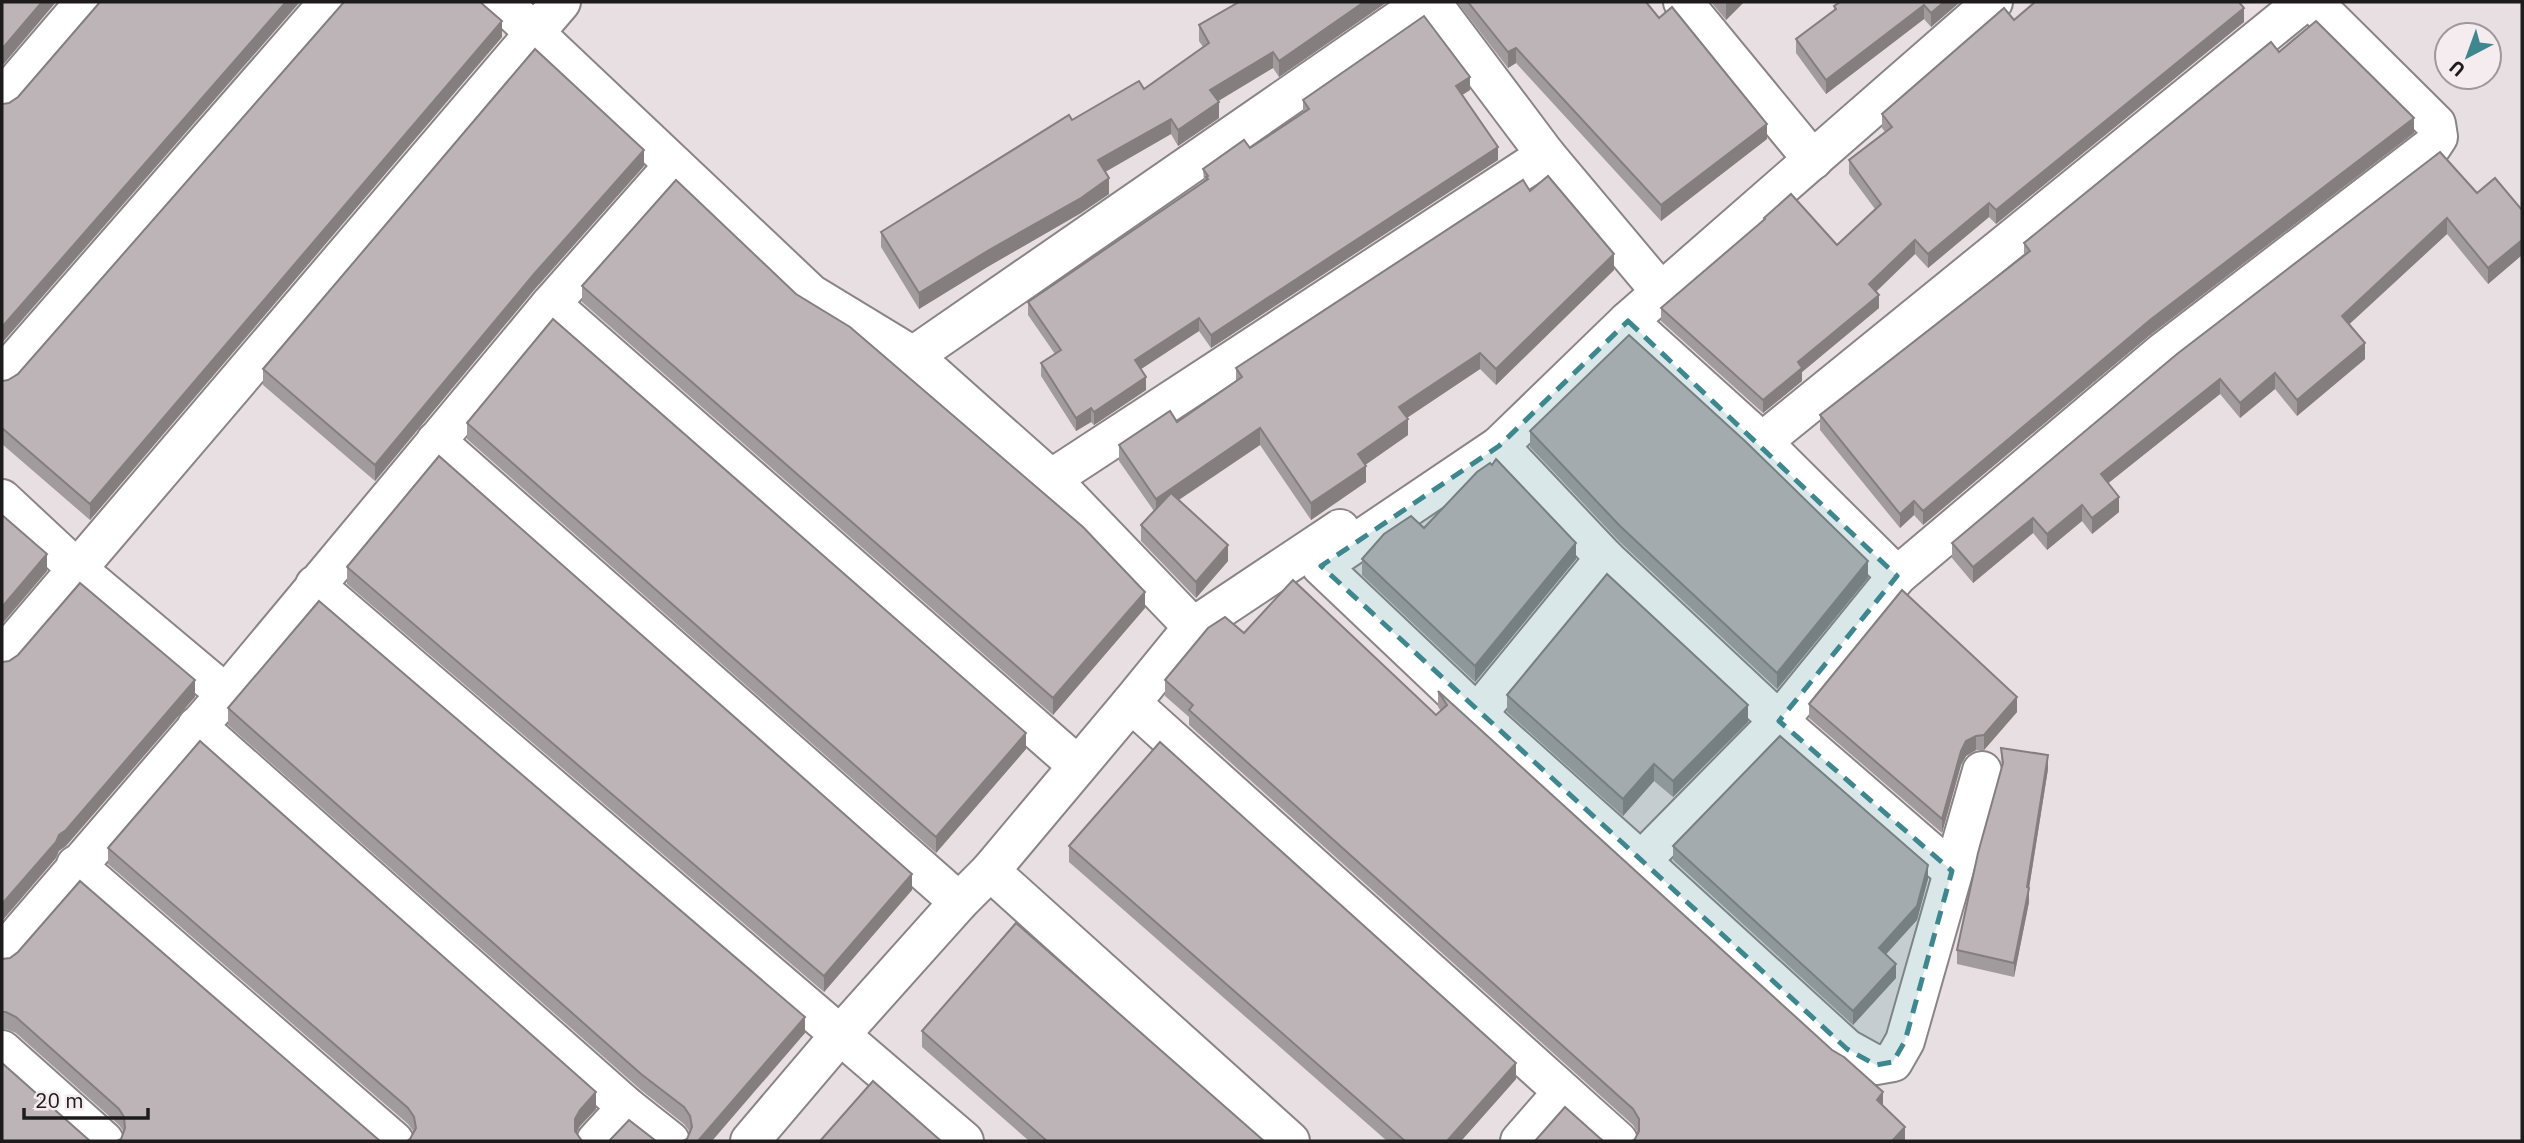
<svg xmlns="http://www.w3.org/2000/svg" width="2524" height="1143" viewBox="0 0 2524 1143" font-family="'IBM Plex Sans',sans-serif">
<style>
.lines{fill:none;stroke-linecap:round;stroke-linejoin:round}
.minor-casing{stroke:#8b8486;stroke-width:42}
.minor{stroke:#fff;stroke-width:38}
.wall{fill:#a29b9d}
.shaded-wall{fill:#847e7f}
.building{fill:#bcb4b6;stroke:#847e7f;stroke-width:2}
.marked{fill:#3f878f;fill-opacity:0.2;stroke:#3f878f;stroke-width:5;stroke-dasharray:14 9;stroke-linejoin:round}
</style>
<rect width="100%" height="100%" fill="#e7dfe1"/>
<g class="lines">
<defs>
<g id="minor">
<polyline points="502,2 811,294 913,356 1051,479 1193,627 1131,703 1618,1141"/>
<polyline points="1431,2 1546,155 1661,292 1993,2"/>
<polyline points="1683,2 1813,160"/>
<polyline points="2,99 85,2"/>
<polyline points="1661,292 1628,321 1499,446 1321,566 1477,714 1641,861 1847,1049 1876,1065 1893,1062 1905,1041 1982,771"/>
<polyline points="551,304 1077,765"/>
<polyline points="1628,321 1762,442 1897,576"/>
<polyline points="913,356 1425,2"/>
<polyline points="2,376 329,2"/>
<polyline points="436,441 959,902"/>
<polyline points="1762,442 2304,2"/>
<polyline points="1499,446 1605,558 1779,721 1952,871"/>
<polyline points="1051,479 1546,155"/>
<polyline points="2,499 77,569 226,694"/>
<polyline points="315,585 964,1141"/>
<polyline points="1193,627 1340,529"/>
<polyline points="2,657 561,2"/>
<polyline points="1477,714 1605,558"/>
<polyline points="197,726 627,1107 670,1141"/>
<polyline points="1641,861 1779,721 1897,576 2163,352 2432,146 2438,137 2436,124 2313,2"/>
<polyline points="76,865 394,1141"/>
<polyline points="990,871 1290,1141"/>
<polyline points="2,954 226,694 551,304 674,165"/>
<polyline points="2,1050 104,1141"/>
<polyline points="596,1141 627,1107"/>
<polyline points="750,1141 840,1035 959,902 990,871 1131,703"/>
<polyline points="1520,1141 1562,1093"/>
</g>
</defs>
<!-- minor casing -->
<use href="#minor" class="minor-casing"/>
<!-- minor -->
<use href="#minor" class="minor"/>
</g>
<!-- wall -->
<g class="wall">
<polygon points="1387,2 1279,77 1273,68 1218,101 1219,118 1178,146 1171,134 1105,172 1109,194 1081,213 989,266 919,309 881,247 881,232 1072,120 1144,89 1203,47 1199,41 1199,25"/>
<polygon points="1457,2 1646,2 1767,139 1661,221 1516,63 1508,68"/>
<polygon points="1711,2 1744,2 1726,20"/>
<polygon points="1840,2 1960,2 1931,27 1924,19 1826,94 1796,53 1796,39 1834,11 1834,6"/>
<polygon points="2014,20 2244,22 1996,224 1989,217 1928,268 1915,254 1876,292 1879,308 1802,372 1802,381 1763,413 1661,321 1661,308 1764,220 1764,218 1837,245 1875,209 1849,174 1849,160 1885,132 1882,128 1882,114"/>
<polygon points="502,37 90,520 2,444 2,381 8,380"/>
<polygon points="2279,52 2414,133 2150,335 1923,525 1914,515 1900,528 1820,430 1820,415 2024,255 2024,243"/>
<polygon points="1470,90 1462,95 1498,160 1211,348 1199,331 1141,369 1146,390 1094,425 1091,422 1076,431 1041,376 1041,363 1055,354 1028,315 1028,302 1204,182 1203,169 1250,148 1303,113 1303,100"/>
<polygon points="644,166 534,290 375,481 263,385 263,369"/>
<polygon points="1530,191 1614,270 1496,385 1480,369 1407,418 1408,435 1365,465 1366,482 1311,520 1260,445 1179,500 1228,561 1196,598 1141,541 1141,525 1154,511 1119,461 1119,445 1177,422 1236,382 1236,368"/>
<polygon points="2477,193 2522,210 2522,255 2488,284 2447,234 2349,324 2365,359 2297,416 2275,389 2240,418 2220,394 2108,483 2119,512 2092,534 2082,521 2047,550 2033,533 1973,583 1952,558 1952,543"/>
<polygon points="582,286 796,294 1145,608 1053,715 582,302"/>
<polygon points="467,423 1026,749 936,853 467,439"/>
<polygon points="1530,431 1868,578 1777,689 1620,542 1530,447"/>
<polygon points="1424,528 1576,559 1475,682 1362,575 1362,559"/>
<polygon points="347,567 912,890 824,992 347,584"/>
<polygon points="1244,633 1436,715 1441,711 1438,707 1438,691 1883,1106 1905,1141 1635,1139 1638,1133 1633,1125 1189,725 1189,717 1165,696 1165,680"/>
<polygon points="1507,695 1748,722 1673,797 1654,781 1623,816 1507,712"/>
<polygon points="1809,704 2017,712 1984,750 1976,750 1966,756 1961,765 1942,833 1809,718"/>
<polygon points="228,708 805,1033 687,1139 690,1132 684,1124 641,1090 228,725"/>
<polygon points="2001,748 2048,769 2029,888 2029,902 2014,977 1957,964 1957,950 2002,768"/>
<polygon points="1069,846 1516,1079 1461,1141 1387,1141 1069,862"/>
<polygon points="1673,846 1928,879 1917,920 1886,954 1896,978 1853,1025 1673,860"/>
<polygon points="108,848 596,1109 580,1126 410,1139 414,1132 408,1124 108,864"/>
<polygon points="2,959 380,1141 121,1139 124,1132 119,1125 16,1033 6,1029 2,1029"/>
<polygon points="922,1031 1264,1141 1029,1141 922,1047"/>
</g>
<!-- shaded-wall -->
<g class="shaded-wall">
<polygon points="42,2 56,2 2,66 2,49"/>
<polygon points="286,2 300,2 2,343 2,327"/>
<polygon points="1364,2 1387,2 1279,77 1279,61"/>
<polygon points="1726,2 1744,2 1726,20"/>
<polygon points="1944,2 1960,2 1931,27 1931,13"/>
<polygon points="1924,5 1924,19 1826,94 1826,80"/>
<polygon points="2244,8 2244,22 1996,224 1996,210"/>
<polygon points="502,21 502,37 90,520 90,504"/>
<polygon points="1516,48 1516,63 1508,68 1508,52"/>
<polygon points="1273,52 1273,68 1210,106 1210,90"/>
<polygon points="1470,77 1470,90 1456,99 1456,86"/>
<polygon points="1219,102 1219,118 1178,146 1178,130"/>
<polygon points="2414,118 2414,133 2150,335 1923,525 1923,511 2150,320"/>
<polygon points="1171,119 1171,134 1098,176 1098,160"/>
<polygon points="1767,124 1767,139 1661,221 1661,205"/>
<polygon points="1498,147 1498,160 1211,348 1211,335"/>
<polygon points="644,150 644,166 534,290 375,481 375,465 534,274"/>
<polygon points="1109,178 1109,194 1081,213 989,266 919,309 919,293 989,250"/>
<polygon points="1989,203 1989,217 1928,268 1928,254"/>
<polygon points="2447,218 2447,234 2342,331 2342,316"/>
<polygon points="1915,240 1915,254 1869,298 1869,284"/>
<polygon points="2522,240 2522,255 2488,284 2488,268"/>
<polygon points="1614,254 1614,270 1496,385 1496,369"/>
<polygon points="1879,295 1879,308 1802,372 1802,381 1763,413 1763,400 1798,362"/>
<polygon points="1199,318 1199,331 1135,373 1135,360"/>
<polygon points="2365,343 2365,359 2297,416 2297,400"/>
<polygon points="1480,353 1480,369 1399,423 1399,407"/>
<polygon points="2275,373 2275,389 2240,418 2240,403"/>
<polygon points="1146,377 1146,390 1094,425 1094,412"/>
<polygon points="2220,379 2220,394 2101,489 2101,474"/>
<polygon points="1091,408 1091,422 1076,431 1076,418"/>
<polygon points="1408,419 1408,435 1358,470 1358,454"/>
<polygon points="1260,428 1260,445 1156,515 1156,499"/>
<polygon points="1366,466 1366,482 1311,520 1311,503"/>
<polygon points="2119,497 2119,512 2092,534 2092,518"/>
<polygon points="1914,501 1914,515 1900,528 1900,514"/>
<polygon points="2082,505 2082,521 2047,550 2047,534"/>
<polygon points="2033,518 2033,533 1973,583 1973,567"/>
<polygon points="1576,543 1576,559 1475,682 1475,666"/>
<polygon points="1228,545 1228,561 1196,598 1196,582"/>
<polygon points="47,554 47,571 2,624 2,607"/>
<polygon points="1868,561 1868,578 1777,689 1777,673"/>
<polygon points="1145,592 1145,608 1053,715 1053,698"/>
<polygon points="195,680 195,697 66,846 59,851 56,858 2,921 2,904 59,835"/>
<polygon points="2017,697 2017,712 1984,750 1984,735"/>
<polygon points="1748,705 1748,722 1673,797 1673,781"/>
<polygon points="1026,733 1026,749 936,853 936,837"/>
<polygon points="1976,736 1976,750 1966,756 1961,765 1942,833 1942,819 1961,751 1966,741"/>
<polygon points="2048,755 2048,769 2027,901 2029,888 2029,902 2014,977 2014,963"/>
<polygon points="1654,764 1654,781 1623,816 1623,799"/>
<polygon points="1928,865 1928,879 1917,920 1879,962 1879,948"/>
<polygon points="912,874 912,890 824,992 824,976"/>
<polygon points="1896,964 1896,978 1853,1025 1853,1011"/>
<polygon points="805,1017 805,1033 712,1141 698,1141"/>
<polygon points="1516,1063 1516,1079 1461,1141 1447,1141"/>
<polygon points="596,1092 596,1109 580,1126 575,1136 575,1119 580,1110"/>
<polygon points="1883,1092 1883,1108 1877,1100"/>
<polygon points="1905,1127 1905,1141 1892,1141"/>
</g>
<!-- building -->
<g class="building">
<polygon points="2,2 42,2 2,49"/>
<polygon points="100,2 286,2 2,327 2,104 9,103 18,97"/>
<polygon points="344,2 480,2 502,21 90,504 2,428 2,381 8,380 18,374"/>
<polygon points="1239,2 1364,2 1279,61 1273,52 1210,90 1219,102 1178,130 1171,119 1098,160 1109,178 1081,198 989,250 919,293 881,232 1069,115 1072,120 1139,81 1144,89 1209,43 1199,25"/>
<polygon points="1468,2 1646,2 1659,18 1672,7 1767,124 1661,205 1516,48 1508,52"/>
<polygon points="1840,2 1944,2 1931,13 1924,5 1826,80 1796,39 1836,9 1834,6"/>
<polygon points="2035,2 2239,2 2244,8 1996,210 1989,203 1928,254 1915,240 1869,284 1879,295 1798,362 1802,368 1763,400 1661,308 1765,219 1764,218 1791,194 1837,245 1881,204 1849,160 1892,127 1882,114 2004,8 2014,20"/>
<polygon points="1424,16 1470,77 1456,86 1498,147 1211,335 1199,318 1135,360 1146,377 1094,412 1091,408 1076,418 1041,363 1061,350 1028,302 1208,179 1206,177 1208,176 1203,169 1244,140 1250,148 1309,109 1303,100"/>
<polygon points="2316,21 2414,118 2150,320 1923,511 1914,501 1900,514 1820,415 2030,251 2024,243 2271,42 2279,52"/>
<polygon points="535,49 644,150 534,274 375,465 263,369"/>
<polygon points="2440,152 2477,193 2495,178 2522,210 2522,240 2488,268 2447,218 2342,316 2365,343 2297,400 2275,373 2240,403 2220,379 2101,474 2119,497 2092,518 2082,505 2047,534 2033,518 1973,567 1952,543 2177,354"/>
<polygon points="1548,176 1614,254 1496,369 1480,353 1399,407 1408,419 1358,454 1366,466 1311,503 1260,428 1156,499 1119,445 1170,411 1177,422 1242,377 1236,368 1523,180 1530,191"/>
<polygon points="676,180 796,294 850,327 1083,527 1145,592 1053,698 582,286"/>
<polygon points="553,319 1026,733 936,837 467,423"/>
<polygon points="1629,335 1746,442 1868,561 1777,673 1620,526 1530,431"/>
<polygon points="439,456 912,874 824,976 347,567"/>
<polygon points="1496,459 1576,543 1475,666 1362,559 1384,534 1411,516 1424,528 1477,472 1490,463 1492,465"/>
<polygon points="1171,493 1228,545 1196,582 1141,525"/>
<polygon points="2,515 47,554 2,607"/>
<polygon points="1607,574 1748,705 1673,781 1654,764 1623,799 1507,695"/>
<polygon points="1293,580 1436,715 1447,705 1438,691 1832,1050 1844,1057 1883,1092 1877,1100 1905,1127 1892,1141 1632,1141 1635,1139 1639,1131 1639,1119 1633,1109 1189,710 1193,705 1165,680 1208,628 1225,617 1244,633"/>
<polygon points="80,583 195,680 66,830 59,835 56,842 2,904 2,662 9,661 18,655"/>
<polygon points="1902,590 2017,697 1984,735 1976,736 1966,741 1961,751 1942,819 1809,704"/>
<polygon points="319,601 805,1017 698,1141 683,1141 687,1139 692,1127 690,1116 684,1107 641,1074 228,708"/>
<polygon points="1780,736 1928,865 1917,906 1879,948 1896,964 1853,1011 1673,846"/>
<polygon points="200,741 596,1092 580,1110 575,1119 575,1131 582,1141 407,1141 410,1139 416,1128 414,1117 408,1108 108,848"/>
<polygon points="1160,742 1516,1063 1447,1141 1405,1141 1069,846"/>
<polygon points="2001,748 2048,755 2027,887 2029,888 2014,963 1957,950 1978,853 2003,763"/>
<polygon points="80,881 380,1141 117,1141 121,1139 125,1128 124,1117 119,1109 16,1017 6,1012 2,1012 2,959 10,958 18,952"/>
<polygon points="1016,923 1264,1141 1047,1141 922,1031"/>
<polygon points="2,1063 90,1141 2,1141"/>
<polygon points="873,1081 941,1141 820,1141"/>
<polygon points="1565,1107 1603,1141 1535,1141"/>
<polygon points="629,1120 656,1141 609,1141"/>
</g>
<!-- marked area -->
<path class="marked" d="M 1628,321 L 1897,576 L 1779,721 L 1952,871 L 1905,1041 L 1893,1062 L 1876,1065 L 1847,1049 L 1321,566 L 1499,446 Z"/>
<!-- border -->
<rect width="2524" height="1143" fill="none" stroke="#1e1b1c" stroke-width="7"/>
<!-- north arrow -->
<g transform="translate(2468 56) rotate(221)"><circle r="33" fill="#f4ecee" stroke="#9e989a" stroke-width="2"/>
<path d="M0-5L12 26L0 18L-12 26Z" fill="#3f878f"/>
<text y="-10" font-size="19" font-weight="bold" text-anchor="middle" fill="#1e1b1c">U</text>
</g>
<!-- scale -->
<path d="M24 1108v10h124v-10" fill="none" stroke="#1e1b1c" stroke-width="3.5"/>
<text x="35" y="1108" font-size="21" fill="#1e1b1c" stroke="#f4ecee" stroke-width="5" paint-order="stroke">20 m</text>
</svg>
